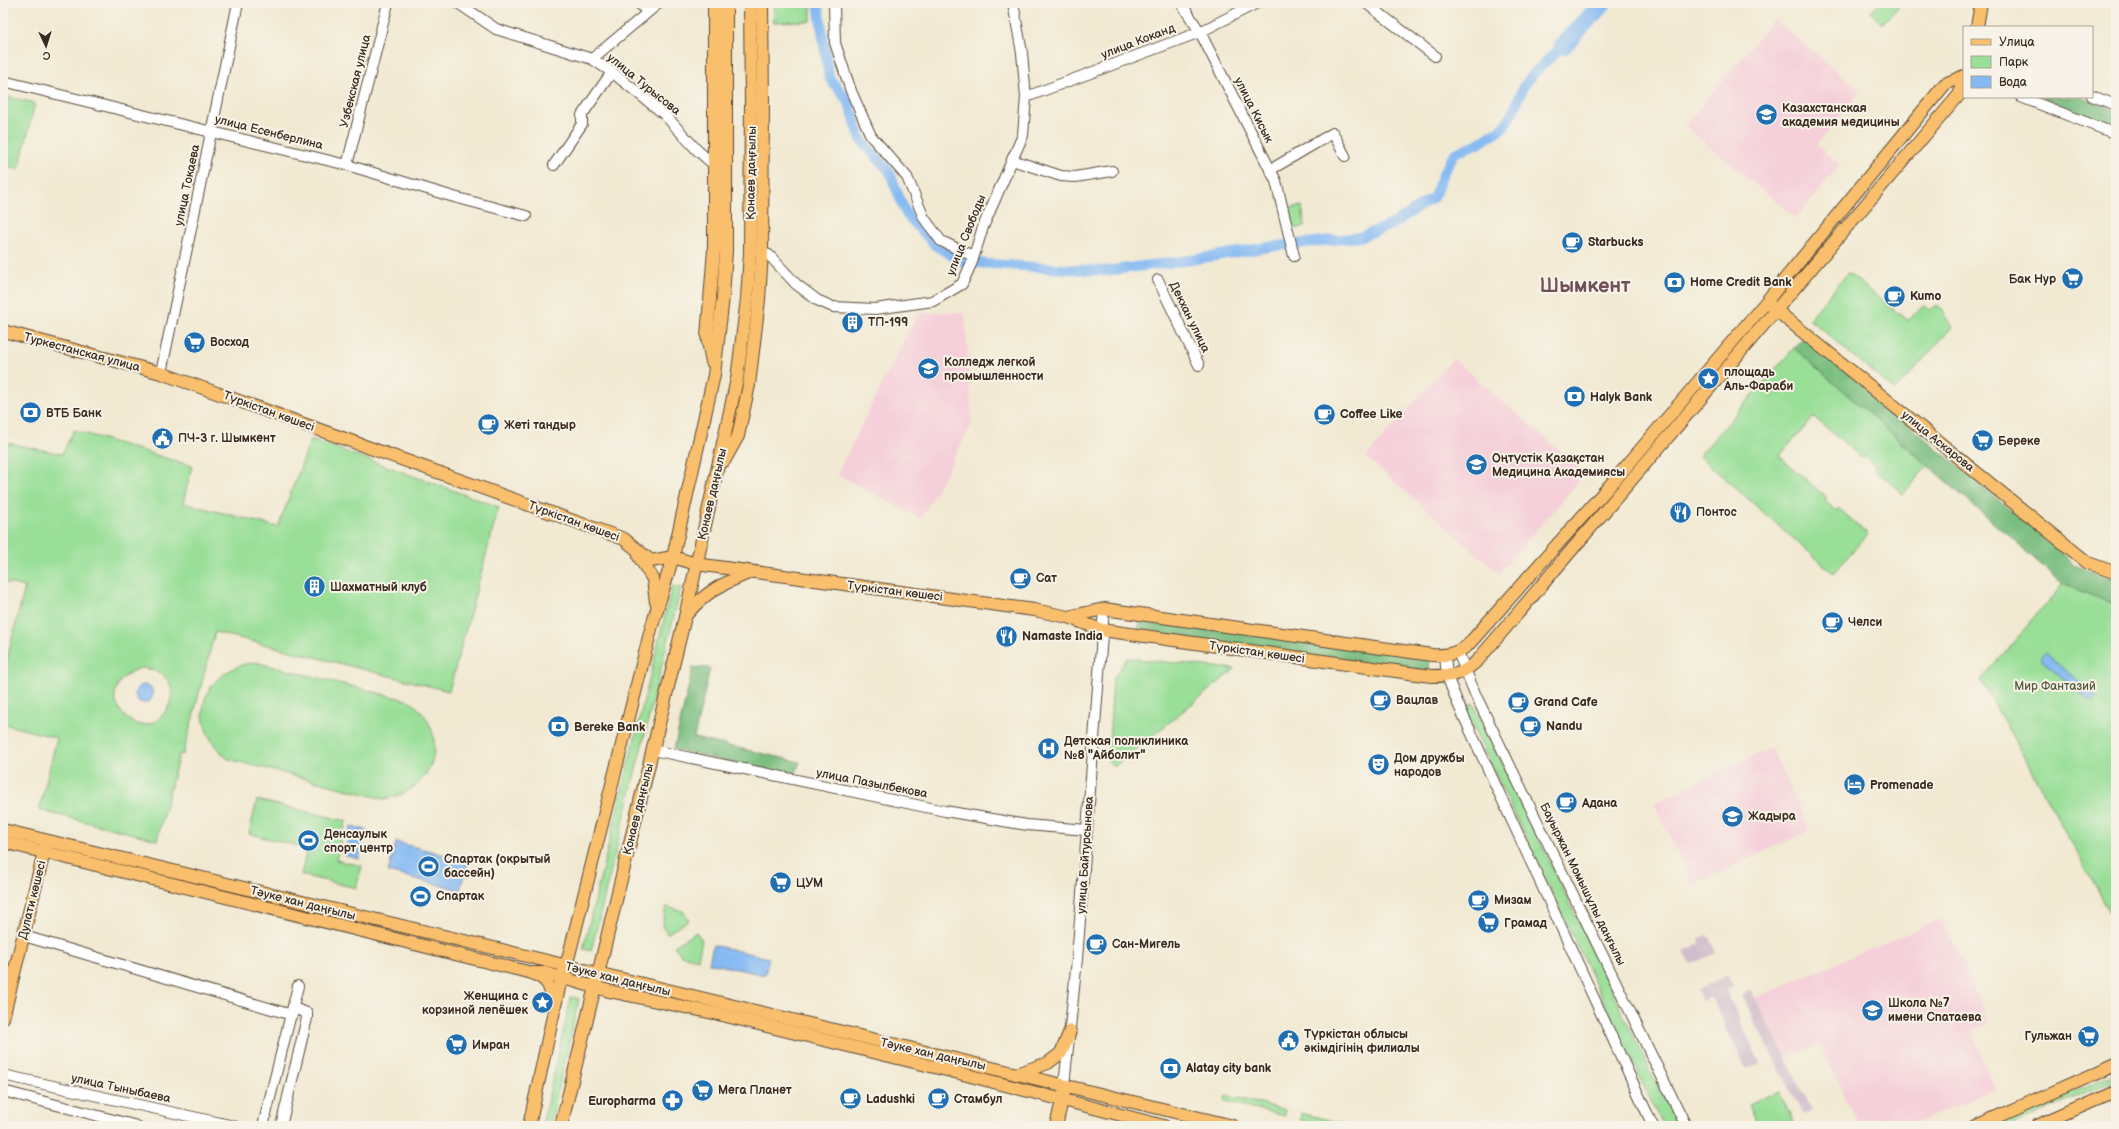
<svg xmlns="http://www.w3.org/2000/svg" width="2119" height="1129" viewBox="0 0 2119 1129" font-family="'Balsamiq Sans',sans-serif">
<style>
.built{fill:#f5cfd9}
.industrial{fill:#d1bdcb}
.green{fill:#99df98;stroke:#6a845b;fill-rule:evenodd}
.forest{fill:#7abe80;stroke:#5a744f}
.water{fill:#84b9f3;stroke:#607288}
.lines{fill:none;stroke-linecap:round;stroke-linejoin:round}
.canal{stroke:#84b9f3;stroke-width:10}
.river{stroke:#84b9f3;stroke-width:18}
.minor-casing{stroke:#564739;stroke-width:12}
.major-casing{stroke:#564739;stroke-width:14}
.minor{stroke:#fff;stroke-width:10}
.major{stroke:#f9bf6d;stroke-width:12}
.labels{text-anchor:middle;stroke-width:4;stroke-linejoin:round;paint-order:stroke}
.street-label{font-size:12px;fill:#3b2a1e;stroke:#f7f3e8}
.poi-label{font-size:12px;font-weight:bold;fill:#3b2a1e;stroke:#f7f3e8;text-anchor:start}
.park-label{font-size:12px;fill:#52573c;stroke:#f7f3e8}
.town-label{font-size:20px;font-weight:bold;fill:#6f5058;stroke:#f7f3e8}
</style>
<rect width="100%" height="100%" fill="#f7f3e8"/>
<filter id="ink" filterUnits="userSpaceOnUse"><feTurbulence type="fractalNoise" baseFrequency=".025" numOctaves="2"/><feDisplacementMap in="SourceGraphic" scale="8" xChannelSelector="R" yChannelSelector="G"/><feConvolveMatrix kernelMatrix="1 2 1 2 8 2 1 2 1" color-interpolation-filters="sRGB"/></filter>
<filter id="wash" filterUnits="userSpaceOnUse"><feTurbulence type="fractalNoise" baseFrequency=".012" numOctaves="4" result="noise"/><feDisplacementMap in="SourceGraphic" scale="16" xChannelSelector="R" yChannelSelector="G"/><feGaussianBlur stdDeviation="0.9" result="paint"/><feColorMatrix in="noise" values="0 0 0 0 0 0 0 0 0 0 0 0 0 0 0 0 0 1.4 0 .05"/><feComposite in="paint" operator="in"/></filter>
<g filter="url(#wash)">
<rect width="100%" height="100%" fill="#f1e9d2"/>
<!-- built -->
<g class="built">
<polygon points="1774,19 1861,91 1816,145 1840,165 1796,218 1685,126"/>
<polygon points="918,312 965,313 972,424 921,519 837,474"/>
<polygon points="1453,358 1586,473 1499,573 1366,457"/>
<polygon points="1771,748 1810,830 1693,885 1654,803"/>
<polygon points="1940,919 1959,954 1989,1023 1972,1031 1995,1089 1909,1126 1859,1126 1820,1044 1785,1057 1755,998"/>
</g>
<!-- industrial -->
<g class="industrial">
<polygon points="1708,935 1716,953 1690,964 1684,951 1700,944 1699,939"/>
<polygon points="1727,975 1733,987 1726,990 1760,1063 1746,1069 1712,997 1702,1001 1697,990"/>
<polygon points="1751,990 1812,1110 1803,1115 1741,995"/>
</g>
<!-- green -->
<g class="green">
<polygon points="775,3 811,3 811,21 773,22"/>
<polygon points="1879,3 1902,3 1882,24 1870,12"/>
<polygon points="3,96 35,103 19,169 3,166"/>
<polygon points="1302,206 1305,227 1291,229 1288,208"/>
<polygon points="1848,273 1908,321 1923,305 1930,310 1938,305 1952,327 1895,391 1809,319"/>
<polygon points="1794,348 1928,465 1903,494 1873,468 1876,466 1865,456 1862,458 1814,417 1779,456 1827,498 1825,501 1836,511 1838,508 1868,534 1833,573 1699,456"/>
<path d="M 74,430 L 192,466 L 183,503 L 278,527 L 311,439 L 499,507 L 449,691 L 215,632 L 183,755 L 179,754 L 157,840 L 39,810 L 57,738 L 3,724 L 3,674 L 25,587 L 3,582 L 3,442 L 62,454 ZM 141,668 C 205,674 154,754 122,713 C 106,693 120,674 141,668 Z"/>
<polygon points="2063,584 2116,605 2116,923 1981,680"/>
<polygon points="672,586 681,588 591,951 583,949"/>
<polygon points="1127,658 1235,669 1115,766 1108,761 1113,679"/>
<path d="M 255,662 L 410,701 C 453,734 436,791 384,799 L 228,759 C 185,723 200,671 255,662 Z"/>
<polygon points="1473,703 1677,1126 1663,1126 1464,708"/>
<polygon points="257,800 346,821 336,860 362,866 356,888 301,875 307,848 249,834"/>
<polygon points="666,907 683,911 689,920 667,934 662,926"/>
<polygon points="696,932 702,940 698,959 681,955 674,946"/>
<polygon points="571,997 579,999 550,1126 542,1126"/>
<polygon points="2116,1073 2116,1079 2010,1126 1995,1126"/>
<polygon points="1779,1091 1794,1125 1758,1126 1749,1104"/>
<polygon points="1226,1095 1285,1110 1284,1116 1225,1101"/>
<polygon points="1301,1113 1352,1126 1326,1126 1300,1120"/>
</g>
<!-- forest -->
<g class="forest">
<polygon points="2042,97 2079,97 2116,111 2116,126"/>
<polygon points="1804,337 2077,566 2116,580 2116,605 2063,584 1794,348"/>
<polygon points="1140,615 1430,656 1429,671 1138,634"/>
<polygon points="693,667 710,668 694,738 800,762 794,777 674,749"/>
</g>
<!-- water -->
<g class="water">
<polygon points="2045,653 2097,697 2093,703 2040,659"/>
<circle cx="144" cy="694" r="9"/>
<polygon points="351,826 366,830 359,859 344,855"/>
<polygon points="396,842 468,861 460,890 388,872"/>
<polygon points="713,945 769,958 765,975 709,963"/>
</g>
<g class="lines">
<!-- canal -->
<polyline class="canal" points="818,3 829,78 849,102 861,140 889,171 906,214 936,246 962,262 1065,269 1105,271 1191,260 1268,247 1360,237 1393,224 1434,197 1444,171 1455,153 1481,142 1504,127 1514,110 1523,87 1537,70 1564,45"/>
<!-- river -->
<polyline class="river" points="1563,46 1603,3"/>
</g>
</g>
<g filter="url(#ink)">
<g class="lines">
<defs>
<g id="minor">
<polyline points="458,3 496,29 592,59 612,72 664,114 697,150 714,165"/>
<polyline points="639,3 647,12"/>
<polyline points="834,3 835,43 851,91 871,136 907,177 924,218 941,241 973,256"/>
<polyline points="1181,3 1200,32 1276,181 1294,256"/>
<polyline points="1366,3 1435,56"/>
<polyline points="592,59 659,3"/>
<polyline points="3,81 347,165 454,197 526,216"/>
<polyline points="2092,96 2116,105"/>
<polyline points="1026,97 1200,32 1257,3"/>
<polyline points="2021,97 2116,134"/>
<polyline points="1014,155 1012,160 1061,176 1075,177 1112,171"/>
<polyline points="347,165 388,3"/>
<polyline points="554,165 582,124 582,115 612,72"/>
<polyline points="1270,170 1333,133 1345,156"/>
<polyline points="762,252 769,255 796,284 817,300 833,307 875,309 933,301 962,284 972,262 983,227 1023,135 1026,97 1022,53 1013,3"/>
<polyline points="1158,280 1199,365"/>
<polyline points="161,373 238,3"/>
<polyline points="1458,652 1476,696 1686,1126"/>
<polyline points="1445,655 1447,676 1458,704 1653,1126"/>
<polyline points="653,750 945,811 1027,825 1087,830"/>
<polyline points="24,936 292,1015"/>
<polyline points="3,1075 234,1126"/>
<polyline points="1064,1086 1077,959 1104,609"/>
<polyline points="3,1091 137,1126"/>
<polyline points="263,1126 298,986"/>
<polyline points="281,1126 307,1018 307,1013 293,1008"/>
</g>
<g id="major">
<polyline points="1977,27 1981,3"/>
<polyline points="1772,307 2088,563 2116,573"/>
<path d="M 3,331 L 161,373 L 624,539 L 651,561 L 673,557 L 696,564 L 1034,610 L 1068,617 L 1102,630 L 1431,676 C 1453,676 1461,676 1478,660 L 1959,95 L 1964,81"/>
<polyline points="712,362 707,336 714,250 714,3"/>
<polyline points="724,461 738,436 749,385 759,300 762,252 763,103 762,3"/>
<polyline points="639,557 653,579 656,602"/>
<path d="M 687,614 C 706,591 724,583 751,572"/>
<path d="M 1068,617 L 1104,609 L 1432,655 C 1446,656 1455,654 1467,646 L 1613,482 L 1766,302 L 1945,84 L 1964,76"/>
<polyline points="3,830 1233,1126"/>
<polyline points="3,842 532,973 545,973 609,991 718,1014 959,1073 1164,1126"/>
<path d="M 534,974 C 551,981 550,989 553,1005"/>
<polyline points="3,1018 46,844"/>
<polyline points="1016,1074 1048,1063 1061,1053 1070,1031"/>
<polyline points="529,1126 559,988 569,955 651,629 673,557 714,375 723,297 726,251 726,3"/>
<polyline points="561,1126 685,617 737,379 747,299 750,252 751,103 750,3"/>
<polyline points="1056,1126 1064,1092"/>
<polyline points="1976,1126 2116,1064"/>
<polyline points="2037,1126 2116,1091"/>
</g>
</defs>
<!-- minor casing -->
<use href="#minor" class="minor-casing"/>
<!-- major casing -->
<use href="#major" class="major-casing"/>
<!-- minor -->
<use href="#minor" class="minor"/>
<!-- major -->
<use href="#major" class="major"/>
</g>
</g>
<!-- icons -->
<defs>
<symbol id="university-disc" viewBox="-11 -11 22 22"><circle r="9.5" fill="#1f6fb2" stroke="#f7f3e8"/><path d="M0-5L7-2L0 1L-7-2ZM-4 1L0 2.5L4 1V4Q0 6-4 4Z" fill="#fff"/></symbol>
<symbol id="cafe-disc" viewBox="-11 -11 22 22"><circle r="9.5" fill="#1f6fb2" stroke="#f7f3e8"/><path d="M-5.5-4.5H6V0H3Q3 3.5 0 3.5H-2.5Q-5.5 3.5-5.5 0ZM3-3.2v2h1.7v-2ZM-6 4.5H4V6H-6Z" fill="#fff"/></symbol>
<symbol id="supermarket-disc" viewBox="-11 -11 22 22"><circle r="9.5" fill="#1f6fb2" stroke="#f7f3e8"/><path d="M-6-5.5h2.5l.6 2H6L4.5 2H-2.5L-4.4-4H-6ZM-1.5 3.2a1.3 1.3 0 1 0 .1 0ZM3 3.2a1.3 1.3 0 1 0 .1 0Z" fill="#fff"/></symbol>
<symbol id="bank-disc" viewBox="-11 -11 22 22"><circle r="9.5" fill="#1f6fb2" stroke="#f7f3e8"/><path d="M-6-4H6V4H-6ZM0-2.3a2.3 2.3 0 1 0 0 4.6a2.3 2.3 0 1 0 0-4.6Z" fill="#fff"/></symbol>
<symbol id="building-disc" viewBox="-11 -11 22 22"><circle r="9.5" fill="#1f6fb2" stroke="#f7f3e8"/><path d="M-4-6H4V6H1V3H-1V6H-4ZM-2.5-4.3h1.7v1.8h-1.7ZM.8-4.3h1.7v1.8H.8ZM-2.5-1h1.7V.8h-1.7ZM.8-1h1.7V.8H.8Z" fill="#fff"/></symbol>
<symbol id="sight-disc" viewBox="-11 -11 22 22"><circle r="9.5" fill="#1f6fb2" stroke="#f7f3e8"/><path d="M0-6L1.8-2.2L6-1.7L2.9 1.2L3.7 5.4L0 3.3L-3.7 5.4L-2.9 1.2L-6-1.7L-1.8-2.2Z" fill="#fff"/></symbol>
<symbol id="civic-disc" viewBox="-11 -11 22 22"><circle r="9.5" fill="#1f6fb2" stroke="#f7f3e8"/><path d="M-.6-6.5H3V-4.5H.6V-3L4-1V1h2V6H-6V1h2V-1L-.6-3ZM-1.2 2.5V6h2.4V2.5Z" fill="#fff"/></symbol>
<symbol id="restaurant-disc" viewBox="-11 -11 22 22"><circle r="9.5" fill="#1f6fb2" stroke="#f7f3e8"/><path d="M-5-6h1v4h1v-4h1v4h1v-4h1v5L-1.5 .5V6h-2V.5L-5-1ZM5-6V6H3V1.5H1.5Q1.5-4 5-6Z" fill="#fff"/></symbol>
<symbol id="hospital-disc" viewBox="-11 -11 22 22"><circle r="9.5" fill="#1f6fb2" stroke="#f7f3e8"/><path d="M-5-5h3v3.5h4V-5h3V5h-3V1.5h-4V5h-3Z" fill="#fff"/></symbol>
<symbol id="theatre-disc" viewBox="-11 -11 22 22"><circle r="9.5" fill="#1f6fb2" stroke="#f7f3e8"/><path d="M-5-5.5Q0-4 5-5.5V0Q5 5 0 6Q-5 5-5 0ZM-3.3-2.5H-1v1.5H-3.3ZM1-2.5H3.3v1.5H1ZM-2.8 1Q0 5.5 2.8 1Z" fill="#fff"/></symbol>
<symbol id="hotel-disc" viewBox="-11 -11 22 22"><circle r="9.5" fill="#1f6fb2" stroke="#f7f3e8"/><path d="M-6-4.5h1.5V1H6V5H4.5V3h-9V5H-6ZM-4 0a1.8 1.8 0 1 1 3.6 0ZM.5 0V-2.5h3Q6-2.5 6 0Z" fill="#fff"/></symbol>
<symbol id="school-disc" viewBox="-11 -11 22 22"><circle r="9.5" fill="#1f6fb2" stroke="#f7f3e8"/><path d="M0-5L7-2L0 1L-7-2ZM-4 1L0 2.5L4 1V4Q0 6-4 4Z" fill="#fff"/></symbol>
<symbol id="stadium-disc" viewBox="-11 -11 22 22"><circle r="9.5" fill="#1f6fb2" stroke="#f7f3e8"/><path d="M0-5a6.5 5 0 1 0 0 10a6.5 5 0 1 0 0-10ZM-3.5-1.8h7v3.6h-7Z" fill="#fff"/></symbol>
<symbol id="pharmacy-disc" viewBox="-11 -11 22 22"><circle r="9.5" fill="#1f6fb2" stroke="#f7f3e8"/><path d="M-2-6h4v4h4v4h-4v4h-4v-4h-4v-4h4Z" fill="#fff"/></symbol>
</defs>
<g fill-rule="evenodd">
<use href="#university-disc" x="1754" y="102" width="25" height="25"/>
<use href="#cafe-disc" x="1560" y="230" width="25" height="25"/>
<use href="#supermarket-disc" x="2060" y="266" width="25" height="25"/>
<use href="#bank-disc" x="1662" y="270" width="25" height="25"/>
<use href="#cafe-disc" x="1882" y="284" width="25" height="25"/>
<use href="#building-disc" x="840" y="310" width="25" height="25"/>
<use href="#supermarket-disc" x="182" y="330" width="25" height="25"/>
<use href="#university-disc" x="916" y="356" width="25" height="25"/>
<use href="#sight-disc" x="1696" y="366" width="25" height="25"/>
<use href="#bank-disc" x="1562" y="384" width="25" height="25"/>
<use href="#bank-disc" x="18" y="400" width="25" height="25"/>
<use href="#cafe-disc" x="1312" y="402" width="25" height="25"/>
<use href="#cafe-disc" x="476" y="412" width="25" height="25"/>
<use href="#civic-disc" x="150" y="426" width="25" height="25"/>
<use href="#supermarket-disc" x="1970" y="428" width="25" height="25"/>
<use href="#university-disc" x="1464" y="452" width="25" height="25"/>
<use href="#restaurant-disc" x="1668" y="500" width="25" height="25"/>
<use href="#cafe-disc" x="1008" y="566" width="25" height="25"/>
<use href="#building-disc" x="302" y="574" width="25" height="25"/>
<use href="#cafe-disc" x="1820" y="610" width="25" height="25"/>
<use href="#restaurant-disc" x="994" y="624" width="25" height="25"/>
<use href="#cafe-disc" x="1368" y="688" width="25" height="25"/>
<use href="#cafe-disc" x="1506" y="690" width="25" height="25"/>
<use href="#cafe-disc" x="1518" y="714" width="25" height="25"/>
<use href="#bank-disc" x="546" y="714" width="25" height="25"/>
<use href="#hospital-disc" x="1036" y="736" width="25" height="25"/>
<use href="#theatre-disc" x="1366" y="752" width="25" height="25"/>
<use href="#hotel-disc" x="1842" y="772" width="25" height="25"/>
<use href="#cafe-disc" x="1554" y="790" width="25" height="25"/>
<use href="#school-disc" x="1720" y="804" width="25" height="25"/>
<use href="#stadium-disc" x="296" y="828" width="25" height="25"/>
<use href="#stadium-disc" x="416" y="854" width="25" height="25"/>
<use href="#supermarket-disc" x="768" y="870" width="25" height="25"/>
<use href="#stadium-disc" x="408" y="884" width="25" height="25"/>
<use href="#cafe-disc" x="1466" y="888" width="25" height="25"/>
<use href="#supermarket-disc" x="1476" y="910" width="25" height="25"/>
<use href="#cafe-disc" x="1084" y="932" width="25" height="25"/>
<use href="#sight-disc" x="530" y="990" width="25" height="25"/>
<use href="#school-disc" x="1860" y="998" width="25" height="25"/>
<use href="#supermarket-disc" x="2076" y="1024" width="25" height="25"/>
<use href="#civic-disc" x="1276" y="1028" width="25" height="25"/>
<use href="#supermarket-disc" x="444" y="1032" width="25" height="25"/>
<use href="#bank-disc" x="1158" y="1056" width="25" height="25"/>
<use href="#supermarket-disc" x="690" y="1078" width="25" height="25"/>
<use href="#cafe-disc" x="838" y="1086" width="25" height="25"/>
<use href="#cafe-disc" x="926" y="1086" width="25" height="25"/>
<use href="#pharmacy-disc" x="660" y="1088" width="25" height="25"/>
</g>
<g class="labels">
<!-- street labels -->
<g class="street-label">
<text transform="translate(1138 41) rotate(-21)" y="4">улица Коканд</text>
<text transform="translate(355 81) rotate(-76)" y="4">Узбекская улица</text>
<text transform="translate(644 84) rotate(39)" y="4">улица Турысова</text>
<text transform="translate(1254 110) rotate(63)" y="4">улица Кисык</text>
<text transform="translate(269 132) rotate(14)" y="4">улица Есенберлина</text>
<text transform="translate(751 173) rotate(-89)" y="4">Қонаев даңғылы</text>
<text transform="translate(187 185) rotate(-78)" y="4">улица Токаева</text>
<text transform="translate(966 235) rotate(-68)" y="4">улица Свободы</text>
<text transform="translate(1190 317) rotate(64)" y="4">Декхан улица</text>
<text transform="translate(82 352) rotate(15)" y="4">Туркестанская улица</text>
<text transform="translate(269 411) rotate(20)" y="4">Түркістан көшесі</text>
<text transform="translate(1938 441) rotate(39)" y="4">улица Аскарова</text>
<text transform="translate(712 494) rotate(-77)" y="4">Қонаев даңғылы</text>
<text transform="translate(574 521) rotate(20)" y="4">Түркістан көшесі</text>
<text transform="translate(895 591) rotate(7)" y="4">Түркістан көшесі</text>
<text transform="translate(1257 652) rotate(8)" y="4">Түркістан көшесі</text>
<text transform="translate(872 783) rotate(11)" y="4">улица Пазылбекова</text>
<text transform="translate(638 809) rotate(-76)" y="4">Қонаев даңғылы</text>
<text transform="translate(1085 855) rotate(-86)" y="4">улица Байтурсынова</text>
<text transform="translate(1583 884) rotate(64)" y="4">Бауыржан Момышұлы даңғылы</text>
<text transform="translate(32 900) rotate(-76)" y="4">Дулати көшесі</text>
<text transform="translate(303 903) rotate(14)" y="4">Тәуке хан даңғылы</text>
<text transform="translate(618 979) rotate(14)" y="4">Тәуке хан даңғылы</text>
<text transform="translate(933 1054) rotate(13)" y="4">Тәуке хан даңғылы</text>
<text transform="translate(121 1088) rotate(12)" y="4">улица Тыныбаева</text>
</g>
<!-- poi labels -->
<g class="poi-label">
<text x="1782" y="112">Казахстанская<tspan x="1782" dy="14">академия медицины</tspan></text>
<text x="1588" y="246">Starbucks</text>
<text x="2056" y="283" text-anchor="end">Бак Нур</text>
<text x="1690" y="286">Home Credit Bank</text>
<text x="1910" y="300">Kumo</text>
<text x="868" y="326">ТП-199</text>
<text x="210" y="346">Восход</text>
<text x="944" y="366">Колледж легкой<tspan x="944" dy="14">промышленности</tspan></text>
<text x="1724" y="376">площадь<tspan x="1724" dy="14">Аль-Фараби</tspan></text>
<text x="1590" y="401">Halyk Bank</text>
<text x="46" y="417">ВТБ Банк</text>
<text x="1340" y="418">Coffee Like</text>
<text x="504" y="429">Жетi тандыр</text>
<text x="178" y="442">ПЧ-3 г. Шымкент</text>
<text x="1998" y="445">Береке</text>
<text x="1492" y="462">Оңтүстік Қазақстан<tspan x="1492" dy="14">Медицина Академиясы</tspan></text>
<text x="1696" y="516">Понтос</text>
<text x="1036" y="582">Сат</text>
<text x="330" y="591">Шахматный клуб</text>
<text x="1848" y="626">Челси</text>
<text x="1022" y="640">Namaste India</text>
<text x="1396" y="704">Вацлав</text>
<text x="1534" y="706">Grand Cafe</text>
<text x="1546" y="730">Nandu</text>
<text x="574" y="731">Bereke Bank</text>
<text x="1064" y="745">Детская поликлиника<tspan x="1064" dy="14">№8 "Айболит"</tspan></text>
<text x="1394" y="762">Дом дружбы<tspan x="1394" dy="14">народов</tspan></text>
<text x="1870" y="789">Promenade</text>
<text x="1582" y="807">Адана</text>
<text x="1748" y="820">Жадыра</text>
<text x="324" y="838">Денсаулык<tspan x="324" dy="14">спорт центр</tspan></text>
<text x="444" y="863">Спартак (окрытый<tspan x="444" dy="14">бассейн)</tspan></text>
<text x="796" y="887">ЦУМ</text>
<text x="436" y="900">Спартак</text>
<text x="1494" y="904">Мизам</text>
<text x="1504" y="927">Грамад</text>
<text x="1112" y="948">Сан-Мигель</text>
<text x="528" y="1000" text-anchor="end">Женщина с<tspan x="528" dy="14">корзиной лепёшек</tspan></text>
<text x="1888" y="1007">Школа №7<tspan x="1888" dy="14">имени Спатаева</tspan></text>
<text x="1304" y="1038">Түркістан облысы<tspan x="1304" dy="14">әкімдігінің филиалы</tspan></text>
<text x="2072" y="1040" text-anchor="end">Гульжан</text>
<text x="472" y="1049">Имран</text>
<text x="1186" y="1072">Alatay city bank</text>
<text x="718" y="1094">Мега Планет</text>
<text x="866" y="1103">Ladushki</text>
<text x="954" y="1103">Стамбул</text>
<text x="656" y="1105" text-anchor="end">Europharma</text>
</g>
<!-- park labels -->
<g class="park-label">
<text x="2055" y="690">Мир Фантазий</text>
</g>
<!-- town labels -->
<g class="town-label">
<text x="1585" y="292">Шымкент</text>
</g>
</g>
<!-- margin -->
<rect width="2119" height="1129" fill="none" stroke="#f7f3e8" stroke-width="16"/>
<!-- legend -->
<rect x="1963" y="26" width="130" height="72" fill="#f7f3e8" stroke="#aca397"/>
<rect x="1971" y="39" width="20" height="6" fill="#f9bf6d" stroke="#aca397"/>
<text x="1999" y="46" font-size="12" fill="#3b2a1e">Улица</text>
<rect x="1971" y="56" width="20" height="12" fill="#99df98" stroke="#aca397"/>
<text x="1999" y="66" font-size="12" fill="#3b2a1e">Парк</text>
<rect x="1971" y="76" width="20" height="12" fill="#84b9f3" stroke="#aca397"/>
<text x="1999" y="86" font-size="12" fill="#3b2a1e">Вода</text>
<!-- north arrow -->
<g transform="translate(46 46) rotate(176)" stroke="#f7f3e8" stroke-width="3" paint-order="stroke">
<path d="M0-3L7 15L0 10L-7 15Z" fill="#3b2a1e"/>
<text y="-6" font-size="11" font-weight="bold" text-anchor="middle" fill="#3b2a1e">С</text>
</g>
</svg>
